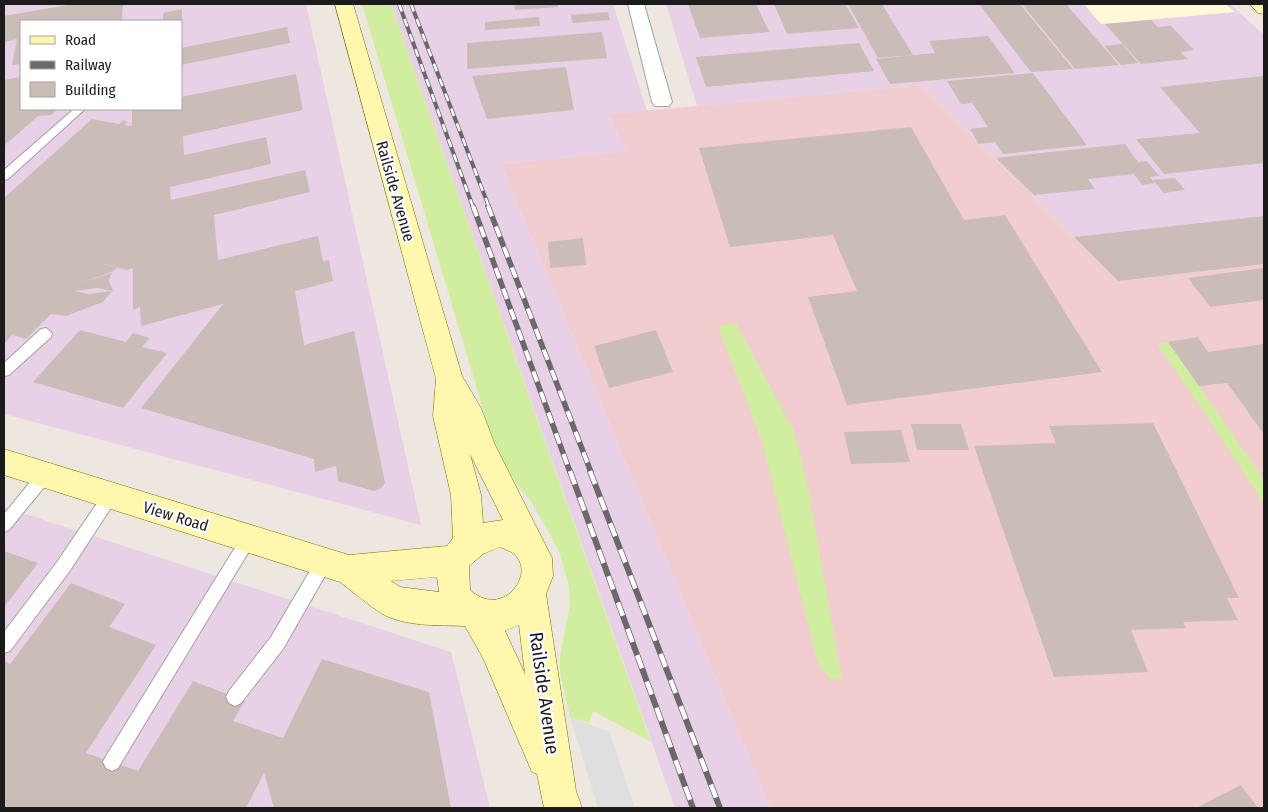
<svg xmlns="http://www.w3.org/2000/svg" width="1268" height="812" viewBox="0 0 1268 812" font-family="'Fira Sans Condensed',sans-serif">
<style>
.commercial{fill:#f1cdd0}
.industrial{fill:#e8d1e7;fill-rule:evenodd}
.education{fill:#fff9d8}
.grass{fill:#d1eea0}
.parking{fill:#dfdfdf}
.building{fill:#cabcb6}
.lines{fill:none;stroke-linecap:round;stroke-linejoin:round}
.lane-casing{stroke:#a2a2a2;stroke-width:2}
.street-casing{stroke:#a2a2a2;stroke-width:2}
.secondary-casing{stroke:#757100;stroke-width:1}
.lane{fill:#fff;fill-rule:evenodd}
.street{fill:#fff;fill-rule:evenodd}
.secondary{fill:#fff7ad;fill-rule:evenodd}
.rail-far2-casing{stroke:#696969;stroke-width:4}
.rail-far1-casing{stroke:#696969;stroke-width:5.5}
.rail-casing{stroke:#696969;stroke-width:6}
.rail-far2{stroke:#fff;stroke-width:2.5;stroke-dasharray:8;stroke-linecap:butt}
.rail-far1{stroke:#fff;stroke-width:4;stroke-dasharray:11;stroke-linecap:butt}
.rail{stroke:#fff;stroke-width:4.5;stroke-dasharray:14;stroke-linecap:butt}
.labels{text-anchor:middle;stroke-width:4.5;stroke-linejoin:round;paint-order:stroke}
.street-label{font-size:16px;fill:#1b1b1b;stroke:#fff}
.near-street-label{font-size:19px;fill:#1b1b1b;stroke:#fff}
</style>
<rect width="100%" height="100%" fill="#eee7e0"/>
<!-- commercial -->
<polygon class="commercial" points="922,85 1118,281 1264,264 1264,808 770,808 501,164 628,151 619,137 609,114"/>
<!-- industrial -->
<g class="industrial">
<path d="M 4,4 L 306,4 L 421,525 L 4,414 ZM 21,21 L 181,21 L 181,109 L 21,109 Z"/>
<polygon points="391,4 613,4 647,111 609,114 619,137 629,151 501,164 770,808 675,808"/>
<polygon points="666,4 1230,4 1264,35 1264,264 1118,281 922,85 697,106"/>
<polygon points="4,507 451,652 490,808 4,808"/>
</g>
<!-- education -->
<polygon class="education" points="1084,4 1225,4 1235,12 1101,24"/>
<!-- grass -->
<g class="grass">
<polygon points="362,4 391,4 651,742 593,711 589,723 570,717 560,673 560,657 570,603 568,582 558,549 532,503 509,474 492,439"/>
<polygon points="736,323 794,431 807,483 842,679 830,679 818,663 762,442 718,326"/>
<polygon points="1168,342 1264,479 1264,504 1201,408 1157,344"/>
</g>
<!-- parking -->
<polygon class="parking" points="570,717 610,732 635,808 598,808"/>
<!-- building -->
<g class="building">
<polygon points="74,4 123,4 122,21 21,21 21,64 12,65 17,39 4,42 4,16"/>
<polygon points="514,4 558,4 558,7 515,10"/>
<polygon points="688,4 756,4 769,32 700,38"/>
<polygon points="774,4 845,4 859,28 787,34"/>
<polygon points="848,4 882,4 913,55 878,58"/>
<polygon points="979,4 1020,4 1073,69 1031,72"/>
<polygon points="1022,4 1066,4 1119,65 1075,69"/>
<polygon points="182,9 182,21 163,21 163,13"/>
<polygon points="608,12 610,20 572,23 571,15"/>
<polygon points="539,17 540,26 485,30 485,22"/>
<polygon points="1151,20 1158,27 1171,26 1194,50 1180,52 1188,59 1141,64 1105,24"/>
<polygon points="287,27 290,43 181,65 181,48"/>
<polygon points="602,32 607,58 467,69 467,43"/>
<polygon points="988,36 1015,73 890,84 876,59 935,53 929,41"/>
<polygon points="859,43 874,71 706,87 696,57"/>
<polygon points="1122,44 1138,63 1121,65 1104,46"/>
<polygon points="566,67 574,110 487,119 472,76"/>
<polygon points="1033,73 1087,145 1003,154 995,142 979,144 970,129 988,127 972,103 961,104 947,81"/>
<polygon points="296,74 303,110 183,136 184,155 266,137 271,164 170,187 171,200 305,170 310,192 214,215 218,260 318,236 323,261 329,260 333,281 295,291 304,345 354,331 385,483 380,489 374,491 338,481 336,466 315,472 314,459 141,408 223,304 141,326 140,307 133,310 133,268 127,270 100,263 117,268 112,272 80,283 112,273 109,281 113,291 98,288 73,291 89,294 112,291 103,302 66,316 51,314 26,339 12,335 4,344 4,198 92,119 119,124 123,120 128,122 124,125 132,126 132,109 181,109 181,97"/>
<polygon points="1264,76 1264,163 1164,174 1136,139 1200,133 1160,87"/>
<polygon points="21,77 21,109 58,109 51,115 38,116 4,146 4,80"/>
<polygon points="911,127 964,220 1005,215 1102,372 847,405 808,297 857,291 833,235 730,247 699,148"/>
<polygon points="1125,144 1138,162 1147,161 1159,176 1150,177 1155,183 1142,185 1134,174 1088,179 1095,189 1034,195 996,158"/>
<polygon points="1175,178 1185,190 1164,193 1153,180"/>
<polygon points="1264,216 1264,264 1118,281 1074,237"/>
<polygon points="583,238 586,265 550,268 548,242"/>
<polygon points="1264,268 1264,300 1210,307 1188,278"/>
<polygon points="80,330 126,342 133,333 150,338 142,347 167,353 123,408 33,382"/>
<polygon points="656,330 673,372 609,388 594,346"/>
<polygon points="1198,337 1208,352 1264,344 1264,434 1227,383 1199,386 1168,342"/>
<polygon points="1153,423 1239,598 1227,598 1238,620 1183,622 1186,628 1131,630 1148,672 1054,677 974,446 1056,443 1049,426"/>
<polygon points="911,424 961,424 969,450 917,450"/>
<polygon points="901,430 910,462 851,464 844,432"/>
<polygon points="4,551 38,563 4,607"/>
<polygon points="71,583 125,604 109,627 156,645 86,753 138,771 193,681 245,701 233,721 283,738 322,659 429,692 451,808 274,808 264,773 246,808 4,808 4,661 10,664"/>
<polygon points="1241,785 1258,808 1196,808"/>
</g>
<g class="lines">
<defs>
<g id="lane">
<polygon points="74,109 85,109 8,179 4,180 4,170"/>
<polygon points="46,328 52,333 51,337 9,375 4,376 4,363 41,329"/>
<polygon points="45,468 50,470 52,475 50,480 9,530 4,532 4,514 40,470"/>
<polygon points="111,488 116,490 118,495 116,500 69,572 10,651 4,653 4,632 57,562 106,490"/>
<polygon points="249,531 254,533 257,538 254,543 118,768 112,771 106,768 103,762 106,756 244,533"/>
<polygon points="324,554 330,557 332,562 330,567 283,649 241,703 235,706 229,703 226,697 229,691 271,637 318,557"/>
</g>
<polygon id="street" points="628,4 644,4 672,102 669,106 655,106 652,102"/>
<g id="secondary">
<path d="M 335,4 L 353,4 L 462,376 L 481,408 L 495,445 L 552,558 L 553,576 L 546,594 L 576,791 L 582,808 L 544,808 L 537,774 L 532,772 L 483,658 L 465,626 C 439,625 404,627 381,613 C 367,604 353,592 340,582 L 4,475 L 4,449 L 349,555 L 447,546 L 453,538 L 451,495 L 433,416 L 436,379 ZM 470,454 L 503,520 L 483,523 L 481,495 ZM 500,547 C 504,549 511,551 514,554 C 537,573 503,620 470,590 L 469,566 L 483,554 ZM 437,577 L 439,592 L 400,587 L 391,581 ZM 519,625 L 525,674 L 505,631 Z"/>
<polygon points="1250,4 1264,4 1264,14 1258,13"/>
</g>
</defs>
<!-- lane casing -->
<use href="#lane" class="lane-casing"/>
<!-- street casing -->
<use href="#street" class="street-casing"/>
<!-- secondary casing -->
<use href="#secondary" class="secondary-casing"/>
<!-- lane -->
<use href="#lane" class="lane"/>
<!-- street -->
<use href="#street" class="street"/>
<!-- secondary -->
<use href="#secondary" class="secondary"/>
<defs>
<g id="rail-far2">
<polyline points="399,4 473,207"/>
<polyline points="411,4 489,207"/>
</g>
<g id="rail-far1">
<polyline points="473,206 570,472"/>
<polyline points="488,206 591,472"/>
</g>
<g id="rail">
<polyline points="570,471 693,808"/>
<polyline points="590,471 720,808"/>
</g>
</defs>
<!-- rail-far2 casing -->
<use href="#rail-far2" class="rail-far2-casing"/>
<!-- rail-far1 casing -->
<use href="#rail-far1" class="rail-far1-casing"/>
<!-- rail casing -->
<use href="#rail" class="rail-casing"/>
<!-- rail-far2 -->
<use href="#rail-far2" class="rail-far2"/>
<!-- rail-far1 -->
<use href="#rail-far1" class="rail-far1"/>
<!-- rail -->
<use href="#rail" class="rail"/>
</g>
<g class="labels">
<!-- street labels -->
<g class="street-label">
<text transform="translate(396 191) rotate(74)" y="6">Railside Avenue</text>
<text transform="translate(176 516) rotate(17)" y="6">View Road</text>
</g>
<!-- near-street labels -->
<g class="near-street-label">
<text transform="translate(545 693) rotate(82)" y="7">Railside Avenue</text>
</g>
</g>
<!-- border -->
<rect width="1268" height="812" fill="none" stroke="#1b1b1b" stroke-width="10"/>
<!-- legend -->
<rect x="20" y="20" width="162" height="90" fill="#ffffff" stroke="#a4a4a4"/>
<rect x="30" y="36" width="25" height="8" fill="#fff7ad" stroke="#a4a4a4"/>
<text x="65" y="45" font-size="15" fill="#1b1b1b">Road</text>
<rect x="30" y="61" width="25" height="8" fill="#696969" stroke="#a4a4a4"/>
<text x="65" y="70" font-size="15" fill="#1b1b1b">Railway</text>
<rect x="30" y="82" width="25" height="15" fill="#cabcb6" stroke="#a4a4a4"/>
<text x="65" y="95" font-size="15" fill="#1b1b1b">Building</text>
</svg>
